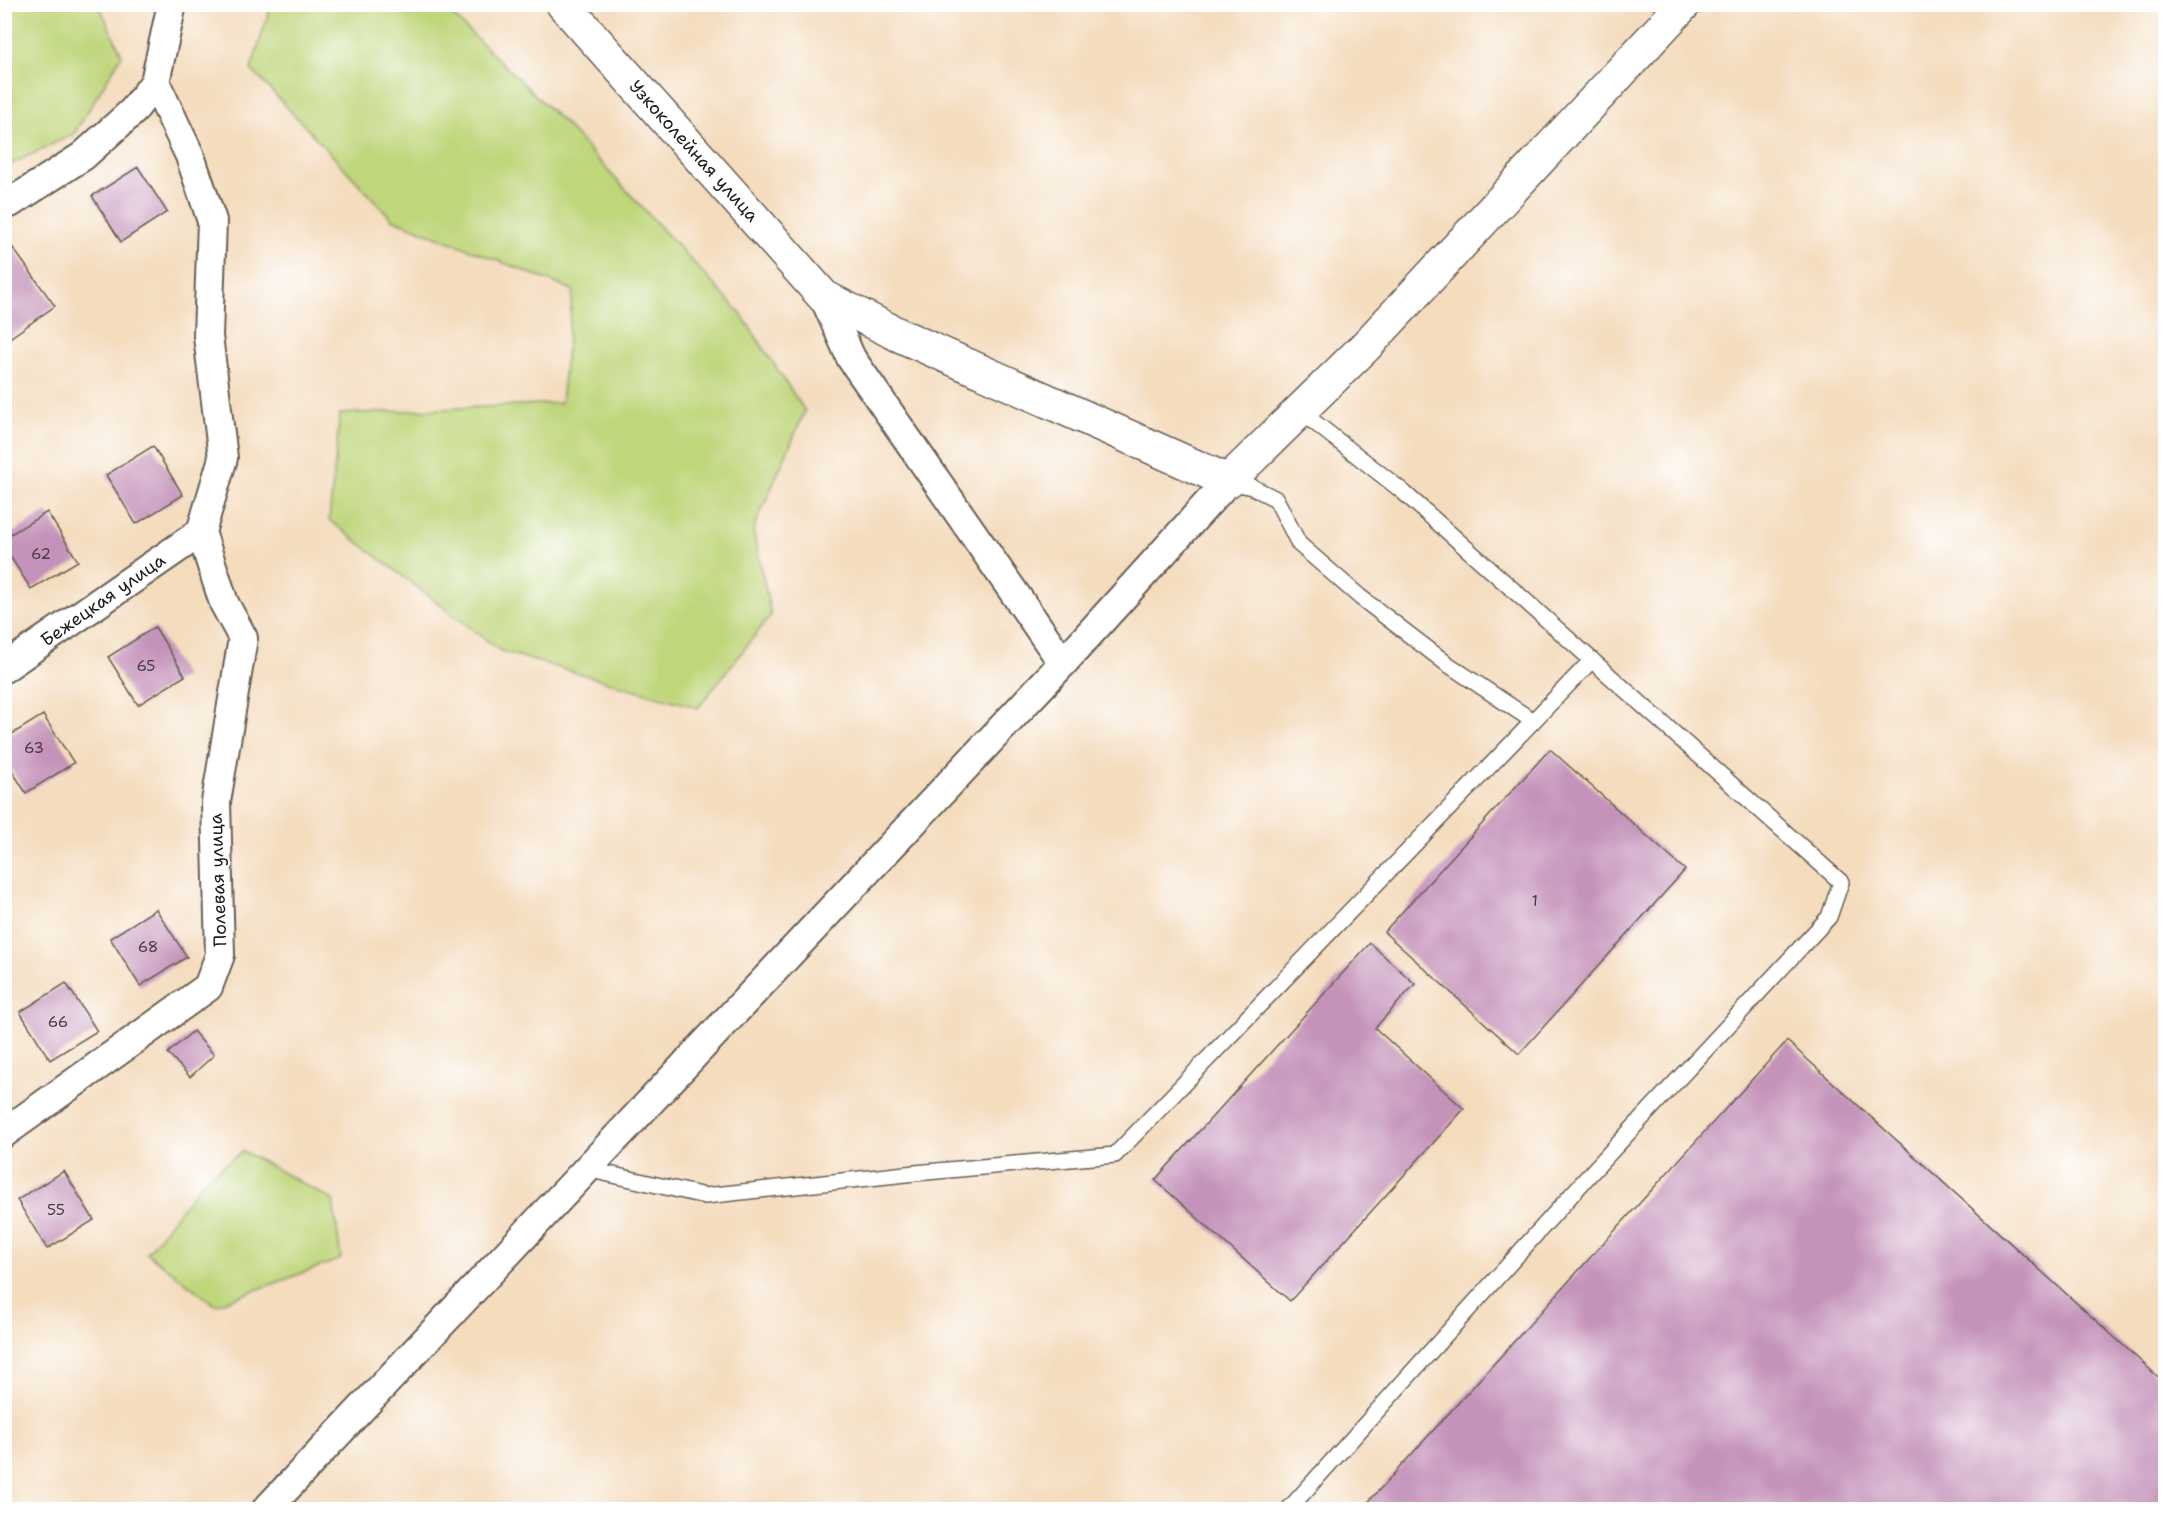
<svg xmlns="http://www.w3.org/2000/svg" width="2170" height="1514" viewBox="0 0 2170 1514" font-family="'Shantell Sans',sans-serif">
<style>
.green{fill:#bfd67a;stroke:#6e794b;stroke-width:1.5}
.building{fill:#c593ba}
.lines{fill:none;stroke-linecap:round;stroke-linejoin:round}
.service-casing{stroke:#685f54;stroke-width:18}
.minor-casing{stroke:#685f54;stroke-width:32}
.tertiary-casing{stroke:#685f54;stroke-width:36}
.service{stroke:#fff;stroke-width:15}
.minor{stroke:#fff;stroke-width:28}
.tertiary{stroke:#fff;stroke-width:33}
.labels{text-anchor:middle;stroke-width:4.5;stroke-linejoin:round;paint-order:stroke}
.number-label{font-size:15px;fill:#463a44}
.street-label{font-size:18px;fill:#1c1c1c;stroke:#fff}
</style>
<rect width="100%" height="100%" fill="#fff"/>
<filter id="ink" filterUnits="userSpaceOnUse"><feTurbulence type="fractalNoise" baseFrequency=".0167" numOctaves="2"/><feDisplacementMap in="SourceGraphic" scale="12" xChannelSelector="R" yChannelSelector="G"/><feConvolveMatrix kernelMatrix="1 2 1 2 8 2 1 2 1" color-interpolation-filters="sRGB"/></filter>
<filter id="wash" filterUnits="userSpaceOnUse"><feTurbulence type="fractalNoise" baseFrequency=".008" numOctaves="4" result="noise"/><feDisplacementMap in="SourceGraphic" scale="24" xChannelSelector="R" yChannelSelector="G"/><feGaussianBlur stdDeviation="1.35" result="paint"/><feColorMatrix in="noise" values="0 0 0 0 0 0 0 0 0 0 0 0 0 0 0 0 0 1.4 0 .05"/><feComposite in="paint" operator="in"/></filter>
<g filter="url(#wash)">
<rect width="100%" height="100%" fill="#f4dcbd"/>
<!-- green -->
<g class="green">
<polygon points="5,4 99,5 122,55 74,134 5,167"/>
<polygon points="271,5 442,5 565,124 741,314 805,411 753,530 771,615 698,708 501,651 329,520 340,414 561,403 573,290 392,219 251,69"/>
<polygon points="243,1151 333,1200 341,1259 215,1305 147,1253 202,1182"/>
</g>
<g id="blocks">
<!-- building -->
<g class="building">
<polygon points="138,167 167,212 121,242 92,196"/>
<polygon points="13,248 55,306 4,342 4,254"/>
<polygon points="153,446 183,495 136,524 106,475"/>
<polygon points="47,512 78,561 31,589 4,547 4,538"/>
<polygon points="155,627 185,676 138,705 108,657"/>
<polygon points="43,715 74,763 26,793 4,758 4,739"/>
<polygon points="1550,749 1685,870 1519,1054 1384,932"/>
<polygon points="156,909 187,957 140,986 110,938"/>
<polygon points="1370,943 1415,984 1375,1028 1464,1109 1290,1301 1155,1180"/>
<polygon points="66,983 97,1031 50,1060 20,1012"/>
<polygon points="193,1031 214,1055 190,1077 168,1053"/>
<polygon points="1787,1041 2166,1384 2166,1510 1361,1510"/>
<polygon points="64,1171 94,1220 47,1249 17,1200"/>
</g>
</g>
</g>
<g filter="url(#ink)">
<use href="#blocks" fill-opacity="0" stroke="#685f54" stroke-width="1.5"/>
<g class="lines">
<defs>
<g id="service">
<polyline points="1228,481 1252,487 1276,499 1299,544 1360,597 1446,663 1533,721"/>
<polyline points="587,1169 705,1196 915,1173 1115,1155 1592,660"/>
<polyline points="1288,1510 1592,1172 1829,917 1841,882 1401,490 1300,411"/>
</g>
<g id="minor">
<polyline points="155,82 190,156 212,221 208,336 223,458 201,532"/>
<polyline points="4,204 10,203 83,156 133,111 155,82 172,4"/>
<polyline points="824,297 851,358 1063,663"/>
<polyline points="4,668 201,532"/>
<polyline points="4,1133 208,987 220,955 216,802 243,638 224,603 201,532"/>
<polyline points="266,1510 1063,663 1228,481"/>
</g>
<polyline id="tertiary" points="563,4 824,297 897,334 1228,481 1366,346 1684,4"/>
</defs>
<!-- service casing -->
<use href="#service" class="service-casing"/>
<!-- minor casing -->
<use href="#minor" class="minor-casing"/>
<!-- tertiary casing -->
<use href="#tertiary" class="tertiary-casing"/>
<!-- service -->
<use href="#service" class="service"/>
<!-- minor -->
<use href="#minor" class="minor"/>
<!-- tertiary -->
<use href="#tertiary" class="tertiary"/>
</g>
</g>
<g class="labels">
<!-- number labels -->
<g class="number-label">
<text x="41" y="559">62</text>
<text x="146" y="671">65</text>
<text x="34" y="753">63</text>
<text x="1535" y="906">1</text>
<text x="148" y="952">68</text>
<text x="58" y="1027">66</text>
<text x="56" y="1215">55</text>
</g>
<!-- street labels -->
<g class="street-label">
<text transform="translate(694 151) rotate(48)" y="6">Узкоколейная улица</text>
<text transform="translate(103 600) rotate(-35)" y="6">Бежецкая улица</text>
<text transform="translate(218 880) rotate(-92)" y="6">Полевая улица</text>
</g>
</g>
<!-- margin -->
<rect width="2170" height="1514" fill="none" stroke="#fff" stroke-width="24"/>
</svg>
